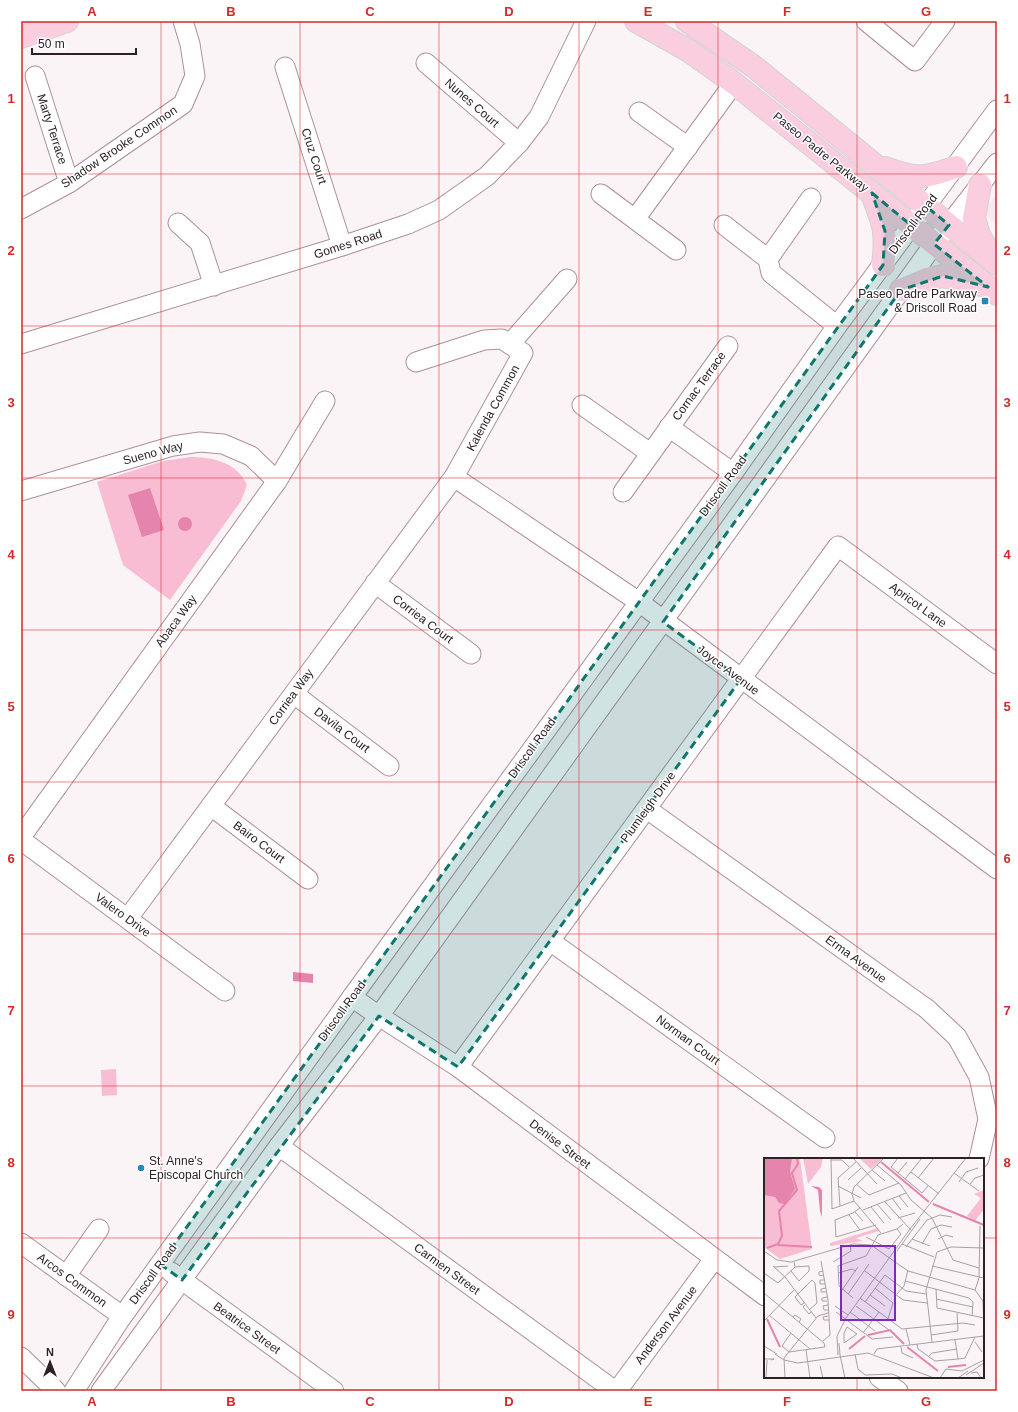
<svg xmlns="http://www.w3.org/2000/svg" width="1018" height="1412" viewBox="0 0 1018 1412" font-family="Arial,sans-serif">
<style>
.built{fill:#f9e8ee}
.green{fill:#f8bdd3}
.water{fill:#e584ac}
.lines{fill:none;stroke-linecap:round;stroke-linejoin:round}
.minor-casing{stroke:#af8f9a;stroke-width:21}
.major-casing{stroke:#d5d3d3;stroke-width:24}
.minor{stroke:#fff;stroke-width:19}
.major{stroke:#facedf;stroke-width:22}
.marked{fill:#0f766e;fill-opacity:0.2;stroke:#0f766e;stroke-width:3;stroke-dasharray:8 5;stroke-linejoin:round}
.grid{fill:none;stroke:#d62828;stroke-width:1;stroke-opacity:0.55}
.poi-dot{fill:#2689b3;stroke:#fff;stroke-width:1.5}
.labels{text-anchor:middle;stroke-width:3;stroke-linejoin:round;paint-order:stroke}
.street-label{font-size:12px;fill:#2d2125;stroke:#fff}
.poi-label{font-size:12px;fill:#2d2125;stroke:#fff;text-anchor:end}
.inset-river{fill:none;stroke:#e584ac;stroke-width:2}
.inset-road{fill:none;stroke:#a9a0a3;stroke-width:1}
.view{fill:#7b2cbf;fill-opacity:0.15;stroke:#7b2cbf;stroke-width:2}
.inset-edge{fill:none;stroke:#2d2125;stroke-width:2}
.neatline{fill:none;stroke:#d62828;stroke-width:1.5}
.grid-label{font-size:13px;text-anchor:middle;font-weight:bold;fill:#d62828}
</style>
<rect width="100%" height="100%" fill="#fbf4f7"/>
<!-- built -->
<polygon class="built" points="997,193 997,227 987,215 988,206"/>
<!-- green -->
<g class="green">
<path d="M 190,457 C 212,457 237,462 247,485 L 241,501 L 170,600 L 123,565 L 97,482 L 163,461 Z"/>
<polygon points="116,1069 117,1095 102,1096 101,1070"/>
</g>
<!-- water -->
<g class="water">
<polygon points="150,488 164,530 142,537 128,495"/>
<circle cx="185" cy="524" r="7"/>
<polygon points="293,972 313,974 313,983 293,981"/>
</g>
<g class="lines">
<defs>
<g id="minor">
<polyline points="866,21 915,61 945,21"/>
<polyline points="426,63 519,143"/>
<polyline points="285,67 342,246"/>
<polyline points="35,76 69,183"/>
<polyline points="639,112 688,147"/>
<polyline points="601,194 676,250"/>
<polyline points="21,209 69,183 183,104 195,76 190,44 183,21"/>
<polyline points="635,219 734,83"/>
<polyline points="178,223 200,243 214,286"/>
<polyline points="724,225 768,259 771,273 837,326"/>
<polyline points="768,259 811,198"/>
<polyline points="21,344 342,246 408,224 439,210 487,176 519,143 539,117 586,21"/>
<polyline points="510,344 567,279"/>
<polyline points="582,405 650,453"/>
<polyline points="669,427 733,473"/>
<polyline points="454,477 639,602 997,869"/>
<polyline points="21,491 173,446 200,442 223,444 251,456 277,481"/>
<polyline points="623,492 728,346"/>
<polyline points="375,583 471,654"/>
<polyline points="294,694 389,766"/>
<polyline points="211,806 308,879"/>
<polyline points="647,809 927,1009 957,1037 979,1077 988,1119 979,1159"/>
<polyline points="21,837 277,481 325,401"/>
<polyline points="21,840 225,991"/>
<polyline points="128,918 454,477 523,353 502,339 484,340 416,362"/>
<polyline points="550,941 825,1138"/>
<polyline points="352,997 379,1016 458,1067 765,1296"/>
<polyline points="458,1067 838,546 997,664"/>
<polyline points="279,1146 615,1391"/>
<polyline points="21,1243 122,1316"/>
<polyline points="171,1272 334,1391"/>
<polyline points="66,1276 99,1229"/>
<polyline points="21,1357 56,1391"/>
<polyline points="879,1377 898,1391"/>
<polyline points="74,1391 119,1321 352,997 733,473 837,326 997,110"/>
<polyline points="101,1391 279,1146 379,1016 934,244 997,163"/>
<polyline points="617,1391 714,1259"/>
</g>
<g id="major">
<polyline points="636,21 689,51 734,83 997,294"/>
<polyline points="687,21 753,66 997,264"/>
<polyline points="21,37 67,21"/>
<path d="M 885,168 C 916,180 926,178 956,167"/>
<polyline points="980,185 974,218 979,235 990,254"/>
<path d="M 872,194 C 884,225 887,232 883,265"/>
<polyline points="901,290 927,279 943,276 981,285"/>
</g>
</defs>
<!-- minor casing -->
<use href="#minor" class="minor-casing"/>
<!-- major casing -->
<use href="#major" class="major-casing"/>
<!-- minor -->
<use href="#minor" class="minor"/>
<!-- major -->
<use href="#major" class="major"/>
</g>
<!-- marked area -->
<path class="marked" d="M 872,193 L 912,226 L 927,207 L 949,225 L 934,244 L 988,287 L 943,276 L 901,290 L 663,622 L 741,679 L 458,1067 L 379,1016 L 182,1280 L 160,1264 L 883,265 L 885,231 Z"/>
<!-- grid -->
<path class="grid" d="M 161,21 L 161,1391M 300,21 L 300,1391M 439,21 L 439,1391M 579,21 L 579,1391M 718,21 L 718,1391M 857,21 L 857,1159M 21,174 L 997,174M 21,326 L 997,326M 21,478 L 997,478M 21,630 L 997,630M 21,782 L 997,782M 21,934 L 997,934M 21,1086 L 997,1086M 21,1238 L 765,1238M 983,1238 L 997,1238M 857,1377 L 857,1391"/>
<!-- markers -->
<g class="poi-dot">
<rect x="981" y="297" width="8" height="8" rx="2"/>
<circle cx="141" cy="1168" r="4"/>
</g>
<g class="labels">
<!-- street labels -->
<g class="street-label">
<text transform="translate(472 103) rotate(41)" y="4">Nunes Court</text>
<text transform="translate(52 129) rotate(72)" y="4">Marty Terrace</text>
<text transform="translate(119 147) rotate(-34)" y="4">Shadow Brooke Common</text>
<text transform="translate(821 152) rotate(39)" y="4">Paseo Padre Parkway</text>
<text transform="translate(314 156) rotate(72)" y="4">Cruz Court</text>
<text transform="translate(913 224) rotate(-53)" y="4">Driscoll Road</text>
<text transform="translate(348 244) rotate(-18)" y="4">Gomes Road</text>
<text transform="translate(699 386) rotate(-54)" y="4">Cornac Terrace</text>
<text transform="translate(493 408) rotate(-61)" y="4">Kalenda Common</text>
<text transform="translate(153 453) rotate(-15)" y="4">Sueno Way</text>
<text transform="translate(723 486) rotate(-54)" y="4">Driscoll Road</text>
<text transform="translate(918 605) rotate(36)" y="4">Apricot Lane</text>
<text transform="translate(423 619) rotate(37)" y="4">Corriea Court</text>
<text transform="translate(176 621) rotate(-54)" y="4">Abaca Way</text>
<text transform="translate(728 670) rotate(37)" y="4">Joyce Avenue</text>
<text transform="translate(291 697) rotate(-54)" y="4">Corriea Way</text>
<text transform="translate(342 730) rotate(37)" y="4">Davila Court</text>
<text transform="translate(532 748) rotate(-54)" y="4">Driscoll Road</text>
<text transform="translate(648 807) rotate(-54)" y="4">Plumleigh Drive</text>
<text transform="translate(259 842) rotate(37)" y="4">Bairo Court</text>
<text transform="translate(123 915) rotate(36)" y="4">Valero Drive</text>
<text transform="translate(856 959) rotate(36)" y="4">Erma Avenue</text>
<text transform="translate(342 1011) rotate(-54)" y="4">Driscoll Road</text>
<text transform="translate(688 1040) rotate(36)" y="4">Norman Court</text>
<text transform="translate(560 1144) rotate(37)" y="4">Denise Street</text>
<text transform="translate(447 1269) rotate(36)" y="4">Carmen Street</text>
<text transform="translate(153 1274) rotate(-54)" y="4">Driscoll Road</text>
<text transform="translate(72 1280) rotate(36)" y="4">Arcos Common</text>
<text transform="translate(666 1325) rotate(-53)" y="4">Anderson Avenue</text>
<text transform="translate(247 1328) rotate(36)" y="4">Beatrice Street</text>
</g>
<!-- poi labels -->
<g class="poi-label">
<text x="977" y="298">Paseo Padre Parkway<tspan x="977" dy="14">&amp; Driscoll Road</tspan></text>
<text x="149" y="1165" text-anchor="start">St. Anne's<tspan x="149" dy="14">Episcopal Church</tspan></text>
</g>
</g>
<!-- overview -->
<g transform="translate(764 1158)">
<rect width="220" height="220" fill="#fbf4f7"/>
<path d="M 0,0 L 36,0 L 48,91 L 16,101 L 0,89 ZM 39,0 L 59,0 L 57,9 L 44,26 ZM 95,0 L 118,0 L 118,1 L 107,11 ZM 220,32 L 220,51 L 211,63 L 203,58 L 217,40 L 210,36 ZM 114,70 L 115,73 L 92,80 L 99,83 L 66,88 L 66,85 Z" fill="#f8bdd3"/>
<path d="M 0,0 L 28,0 L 26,13 L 31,31 L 21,46 L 15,45 L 11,39 L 0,37 ZM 47,28 L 55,29 L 58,32 L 58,59 L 62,71 L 56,53 L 54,32 Z" fill="#e584ac"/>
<path class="inset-river" d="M 117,4 L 165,44M 169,46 L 220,67M 14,87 L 48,89M 3,90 L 14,86 L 18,78 L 15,53 L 33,32 L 28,15 L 34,6 L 33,0M 3,161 L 16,189M 104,177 L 126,172 L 140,186M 143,189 L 174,213M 85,191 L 101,178M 184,209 L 202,207"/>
<path class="inset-road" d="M 67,0 L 68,51 L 90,43M 89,0 L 113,26M 134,0 L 127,9 L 158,35 L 164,28M 67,2 L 78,2 L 85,9M 113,7 L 137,27 L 147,42 L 168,60 L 189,102 L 215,110M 108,12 L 121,23M 147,14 L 175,36M 134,15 L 143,4M 190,15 L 215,33M 154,20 L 170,0M 141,21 L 158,0M 84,22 L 97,10M 195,24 L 202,14 L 214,10M 92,26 L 105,37 L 135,25M 206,26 L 211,20 L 220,17M 74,28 L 97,40M 135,38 L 144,49M 128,40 L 137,52M 121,44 L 147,72M 113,46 L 127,62M 76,48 L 74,20 L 92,4M 107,49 L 120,65M 96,50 L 89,55 L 71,62 L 72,79 L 112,67M 99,52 L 142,35M 91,54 L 99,63M 85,57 L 96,72M 134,60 L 151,55M 117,75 L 90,43 L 88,36 L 90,29 L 120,0M 102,79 L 125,91 L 137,76 L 133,71M 148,81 L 166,88M 174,81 L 182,77 L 189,79M 138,86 L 170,99M 158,86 L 167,71 L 177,67 L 188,69M 142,89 L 163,62 L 176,57 L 188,59M 0,93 L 13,102 L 27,104 L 89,86 L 107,87 L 144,113 L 211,132 L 219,143 L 220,171M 133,93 L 156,61M 57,103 L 64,142 L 66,177 L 59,183M 69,104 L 87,93 L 86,87M 9,108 L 21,119 L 52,160M 168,108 L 220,120M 10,109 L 24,108M 27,113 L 35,123 L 45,113 L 45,108 L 31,109M 59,113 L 55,114 L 55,117 L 60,118M 101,113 L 139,142 L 163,145M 0,115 L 14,125 L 31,109 L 30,104M 74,115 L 88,111 L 92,113M 61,122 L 56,122 L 56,126 L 61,126M 141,123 L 205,140 L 209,144 L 208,158M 62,130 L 57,131 L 57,134 L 63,134M 111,130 L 129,145 L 124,161M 172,131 L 173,150 L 220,160M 78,132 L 94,109M 211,132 L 215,120 L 216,68M 0,135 L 60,185 L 61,189 L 25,194M 84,136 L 105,106M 133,136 L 140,128 L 144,112M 106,137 L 121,148M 63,139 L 58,140 L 58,143 L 63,143M 89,140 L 75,128 L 74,108 L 102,98 L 114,77 L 133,71 L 139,66M 96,140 L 138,171 L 199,165 L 211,167M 172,141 L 209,149M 101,144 L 121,117 L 142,133 L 162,136M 40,145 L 37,147 L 31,139 L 48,122 L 51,125 L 53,145 L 45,152M 41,147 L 39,149 L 45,156 L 47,154M 64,147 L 59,148 L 60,152 L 64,152M 71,148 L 84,157M 92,148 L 125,172M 72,154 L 108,181 L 129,179M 86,154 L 111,173M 5,157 L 46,191M 64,158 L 59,159 L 60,162 L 65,162M 29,159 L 31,157 L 37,161 L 35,164M 0,163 L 30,132M 83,169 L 93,176 L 80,185 L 80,175 ZM 142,171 L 146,187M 99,175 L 115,154M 167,177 L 194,173 L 193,155M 191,182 L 194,201M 168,184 L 162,132 L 173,94 L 187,89 L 220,90M 211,184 L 218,194M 75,185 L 76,197M 153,186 L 154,191 L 171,203 L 194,201 L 201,200 L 211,179M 0,188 L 13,196M 137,189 L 138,195 L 149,200M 42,192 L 46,220M 25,194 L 18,188 L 27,175M 11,196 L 20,202 L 34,205 L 104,195 L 170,220M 91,196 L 94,211 L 101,217 L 128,216 L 138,220M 110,196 L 113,191 L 220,178M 74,197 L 73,178 L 82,160 L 146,71 L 202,0M 76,197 L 81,220M 164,199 L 168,195 L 193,191M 20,200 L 54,158 L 64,155M 20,200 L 21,220M 0,201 L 10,201 L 7,202M 56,208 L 59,220M 207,215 L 213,214 L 217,220M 202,217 L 220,205M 2,220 L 3,202M 176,220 L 182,211 L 198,213 L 220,202M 194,220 L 204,213"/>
<path class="view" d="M 77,88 L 131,88 L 131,162 L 77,162 Z"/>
<rect width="220" height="220" class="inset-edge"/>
</g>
<!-- border -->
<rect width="1018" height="1412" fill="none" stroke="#ffffff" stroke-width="44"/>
<!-- north arrow -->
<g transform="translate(50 1362)" stroke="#ffffff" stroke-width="3" paint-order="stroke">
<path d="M0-3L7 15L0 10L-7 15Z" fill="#2d2125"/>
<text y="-6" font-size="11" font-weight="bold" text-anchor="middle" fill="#2d2125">N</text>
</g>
<!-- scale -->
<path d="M32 48v6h104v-6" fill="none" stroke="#2d2125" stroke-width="2"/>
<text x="38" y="48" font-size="12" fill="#2d2125" stroke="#ffffff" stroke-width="3" paint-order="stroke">50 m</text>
<rect x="22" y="22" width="974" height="1368" class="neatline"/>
<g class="grid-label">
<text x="92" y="16">A</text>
<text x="231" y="16">B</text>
<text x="370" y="16">C</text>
<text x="509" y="16">D</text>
<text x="648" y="16">E</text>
<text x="787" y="16">F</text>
<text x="926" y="16">G</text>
<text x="11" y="103">1</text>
<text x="1007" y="103">1</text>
<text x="11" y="255">2</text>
<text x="1007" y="255">2</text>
<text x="11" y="407">3</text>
<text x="1007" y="407">3</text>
<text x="11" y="559">4</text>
<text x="1007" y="559">4</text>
<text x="11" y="711">5</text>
<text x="1007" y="711">5</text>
<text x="11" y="863">6</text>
<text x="1007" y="863">6</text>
<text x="11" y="1015">7</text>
<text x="1007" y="1015">7</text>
<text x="11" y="1167">8</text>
<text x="1007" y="1167">8</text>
<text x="11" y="1319">9</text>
<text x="1007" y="1319">9</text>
<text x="92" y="1406">A</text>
<text x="231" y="1406">B</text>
<text x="370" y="1406">C</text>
<text x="509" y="1406">D</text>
<text x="648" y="1406">E</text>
<text x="787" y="1406">F</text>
<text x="926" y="1406">G</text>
</g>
</svg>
